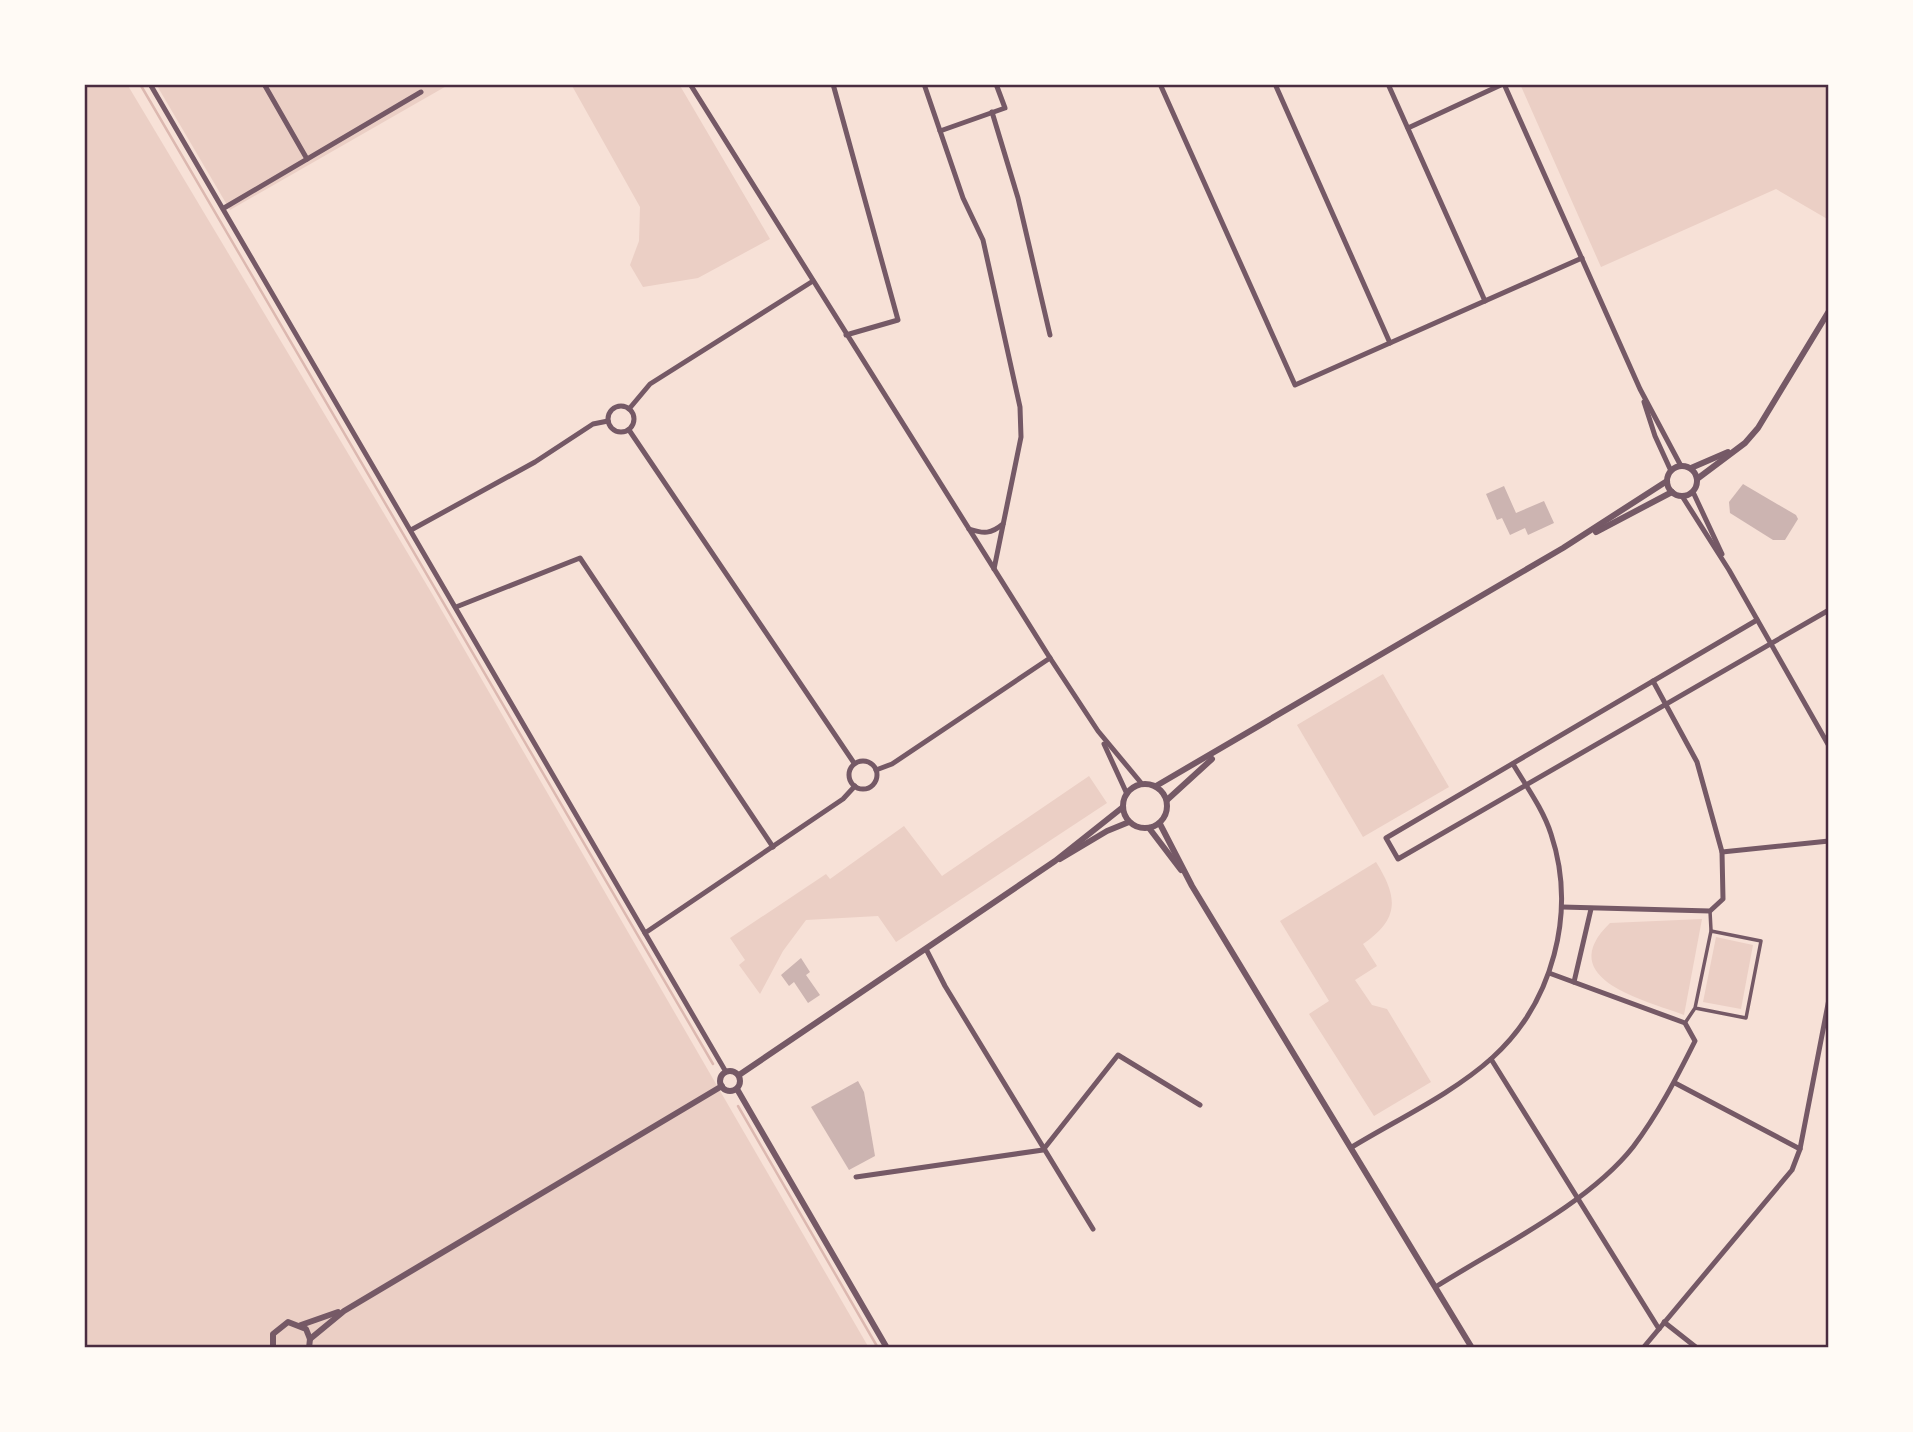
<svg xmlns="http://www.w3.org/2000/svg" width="1913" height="1432" viewBox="0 0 1913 1432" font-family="Figtree,sans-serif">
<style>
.green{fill:#ebcfc5}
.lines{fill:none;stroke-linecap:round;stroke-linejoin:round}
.stream{stroke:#dcb8b0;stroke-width:2.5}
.building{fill:#ccb4b1}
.pedestrian{stroke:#755966;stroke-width:3.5}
.minor{stroke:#755966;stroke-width:5}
.tertiary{stroke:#755966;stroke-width:6}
.neatline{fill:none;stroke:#4a2c40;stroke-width:2.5}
</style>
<rect width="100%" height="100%" fill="#f7e1d7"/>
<!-- green -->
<g class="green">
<polygon points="84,84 127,84 431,592 869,1348 84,1348"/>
<polygon points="156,84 450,84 230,210"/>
<polygon points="571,84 679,84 770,239 698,278 643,287 630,265 639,241 640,207"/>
<polygon points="1520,84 1829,84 1829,220 1776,189 1601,267"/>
<polygon points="1383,674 1449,787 1363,837 1297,725"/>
<polygon points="1089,776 1107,803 896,942 878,916 806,920 783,951 760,994 739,965 745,960 730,938 826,874 830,879 904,826 942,876"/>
<path d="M 1376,862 C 1398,897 1400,919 1363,944 L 1377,966 L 1355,980 L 1372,1005 L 1387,1009 L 1431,1082 L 1374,1116 L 1309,1014 L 1329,1001 L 1280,921 Z"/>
<path d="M 1702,919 L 1684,1015 C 1645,1000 1552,979 1610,923 Z"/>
<polygon points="1716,937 1753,945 1741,1009 1703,1002"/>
</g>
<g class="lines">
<!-- stream -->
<g class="stream">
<polyline points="140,84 713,1064"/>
<polyline points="738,1106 878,1348"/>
</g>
</g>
<!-- building -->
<g class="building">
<polygon points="1743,484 1796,515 1798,519 1785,540 1773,540 1730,513 1729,502"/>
<polygon points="1504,486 1516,513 1544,501 1554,523 1528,535 1525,528 1510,535 1502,518 1497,520 1486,494"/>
<polygon points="801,958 810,972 806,975 820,995 808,1003 794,982 789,986 781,975"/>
<polygon points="858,1081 864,1092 875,1156 849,1170 811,1107"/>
</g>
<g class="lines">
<!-- pedestrian -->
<g class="pedestrian">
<polyline points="1710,911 1711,930"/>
<polyline points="1685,1023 1695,1008 1711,931 1761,941 1746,1018 1695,1008"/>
</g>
<!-- minor -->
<g class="minor">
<polyline points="150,84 726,1072"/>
<polyline points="264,84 307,159"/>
<polyline points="690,84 1050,658 1098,731 1142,784"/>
<polyline points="833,84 898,320 846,335"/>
<polyline points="924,84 963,198 983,240 1020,407 1021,437 994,569"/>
<polyline points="1160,84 1295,385 1582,258"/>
<polyline points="1275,84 1390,343"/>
<polyline points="1388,84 1485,301"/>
<polyline points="1504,84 1640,389 1681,466"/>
<polyline points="992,112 1018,198 1050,335"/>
<polyline points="1408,128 1503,84"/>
<polyline points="940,131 1005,108 996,84"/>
<polyline points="224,208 421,92"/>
<polyline points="1644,402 1655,436 1671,471"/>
<circle cx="621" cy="419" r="13"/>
<polyline points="629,409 650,384 813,281"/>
<polyline points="629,430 854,763"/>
<polyline points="1693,492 1722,554"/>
<polyline points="1682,496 1729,570 1829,746"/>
<path d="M 969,529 C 984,534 991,534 1003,524"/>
<polyline points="411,530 535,462 593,424 608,421"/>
<polyline points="456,607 580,558 773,847"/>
<polyline points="1757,620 1386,838 1398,859 1829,610"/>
<polyline points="1104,744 1127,794"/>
<circle cx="863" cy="775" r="14"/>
<polyline points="876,770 892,764 1050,658"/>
<polyline points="1722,852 1829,841"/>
<polyline points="1562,907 1710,911 1723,899 1722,852 1697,762 1653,681"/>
<polyline points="645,933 843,799 855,786"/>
<polyline points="926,949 945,986 1093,1229"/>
<polyline points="1574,982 1591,909"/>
<polyline points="1491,1059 1659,1329"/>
<polyline points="1675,1083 1800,1149"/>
<path d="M 1352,1147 C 1398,1119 1452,1094 1492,1058 C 1553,1003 1577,912 1551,834 C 1543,809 1526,786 1513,764"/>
<polyline points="856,1177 1043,1150 1118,1055 1200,1105"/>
<path d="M 1437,1286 C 1499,1247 1588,1204 1633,1147 C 1658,1114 1677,1077 1695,1041 L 1685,1023 L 1549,973"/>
<polyline points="1664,1322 1697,1348"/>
<polyline points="1643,1348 1792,1170 1800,1149 1829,999"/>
</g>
<!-- tertiary -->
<g class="tertiary">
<circle cx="1682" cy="481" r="15"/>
<polyline points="1691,468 1728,452"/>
<polyline points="1697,479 1745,443 1758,428 1829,311"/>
<polyline points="1596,532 1672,492"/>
<circle cx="1145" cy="806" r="22"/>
<polyline points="1156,786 1563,548 1667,481"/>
<polyline points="1167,800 1212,759"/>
<polyline points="1160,824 1192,886 1472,1348"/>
<polyline points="1149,828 1181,870"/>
<polyline points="1060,859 1107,831 1129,822"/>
<circle cx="730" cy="1081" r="10"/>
<polyline points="739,1075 1055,861 1123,807"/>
<polyline points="737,1089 887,1348"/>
<polyline points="301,1325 338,1312"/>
<polyline points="310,1339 344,1311 722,1086"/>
<polyline points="273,1348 273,1334 288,1322 306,1329 310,1339 309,1348"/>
</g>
</g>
<!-- border -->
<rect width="1913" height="1432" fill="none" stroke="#fffaf5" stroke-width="172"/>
<rect x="86" y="86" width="1741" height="1260" class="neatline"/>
</svg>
